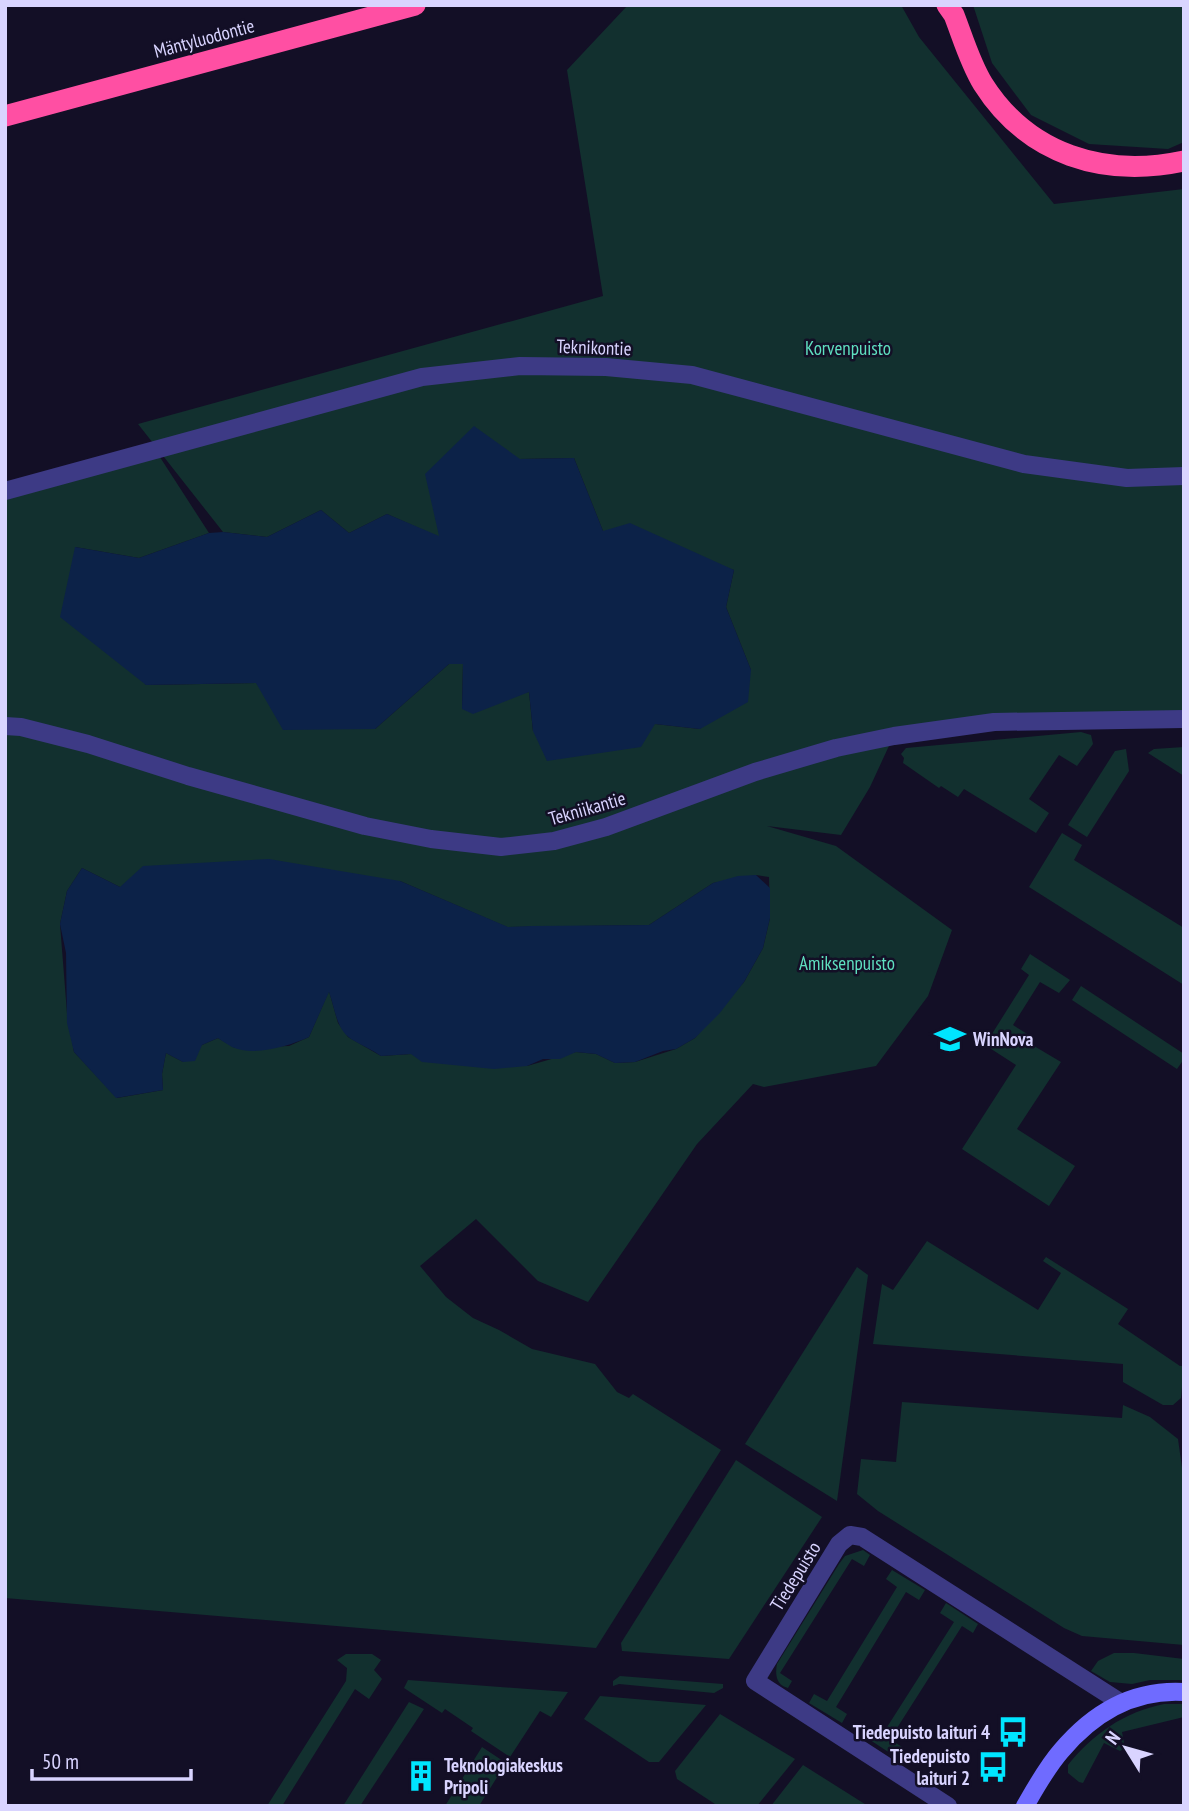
<svg xmlns="http://www.w3.org/2000/svg" width="1189" height="1811" viewBox="0 0 1189 1811" font-family="'PT Sans Narrow',sans-serif">
<style>
.green{fill:#12302f;fill-rule:evenodd}
.water{fill:#0c2248}
.lines{fill:none;stroke-linecap:round;stroke-linejoin:round}
.street{stroke:#3d3a85;stroke-width:18}
.secondary{stroke:#6f6bff;stroke-width:18}
.highway{stroke:#ff4fa3;stroke-width:21}
.labels{text-anchor:middle;stroke-width:5;stroke-linejoin:round;paint-order:stroke}
.street-label{font-size:19px;fill:#d9d4ff;stroke:#130f26}
.park-label{font-size:19px;fill:#5fe0c0;stroke:#130f26}
.poi-label{font-size:19px;font-weight:bold;fill:#d9d4ff;stroke:#130f26;text-anchor:start}
</style>
<rect width="100%" height="100%" fill="#130f26"/>
<!-- green -->
<g class="green">
<path d="M 628,5 L 901,5 L 919,37 L 1054,204 L 1184,189 L 1184,716 L 894,735 L 870,787 L 841,835 L 767,826 L 836,846 L 952,930 L 928,996 L 876,1066 L 764,1087 L 753,1084 L 697,1144 L 588,1302 L 538,1281 L 476,1219 L 420,1266 L 446,1297 L 473,1318 L 499,1330 L 532,1349 L 595,1364 L 617,1392 L 629,1398 L 633,1394 L 721,1450 L 596,1648 L 5,1598 L 5,491 L 156,451 L 209,533 L 139,558 L 75,547 L 146,685 L 256,683 L 375,729 L 449,664 L 463,664 L 462,708 L 529,692 L 533,731 L 655,724 L 700,729 L 751,670 L 726,607 L 734,570 L 603,531 L 574,458 L 520,459 L 439,537 L 387,514 L 349,533 L 321,510 L 267,537 L 223,532 L 138,424 L 603,296 L 567,70 ZM 82,868 L 120,887 L 400,881 L 507,927 L 649,925 L 713,883 L 756,875 L 769,877 L 770,918 L 763,948 L 744,982 L 695,1038 L 676,1049 L 635,1062 L 615,1063 L 596,1054 L 576,1052 L 527,1066 L 411,1054 L 381,1056 L 348,1037 L 338,1023 L 329,991 L 309,1037 L 289,1046 L 235,1048 L 218,1038 L 202,1045 L 183,1062 L 166,1053 L 162,1074 L 163,1090 L 117,1098 L 74,1052 L 67,1013 L 60,924 L 67,891 Z"/>
<polygon points="973,5 1184,5 1184,142 1168,149 1089,144 1031,115 992,63"/>
<polygon points="1081,732 1091,735 1093,744 1077,766 1059,755 1029,799 1049,813 1036,833 964,789 958,797 941,786 939,788 903,763 904,758 901,754 906,748"/>
<polygon points="1184,747 1184,776 1148,753 1154,749"/>
<polygon points="1126,749 1129,771 1087,837 1068,825 1115,751"/>
<polygon points="1062,833 1082,845 1074,860 1184,928 1184,985 1029,887"/>
<polygon points="1030,954 1070,980 1059,993 1040,982 1013,1025 1032,1037 1029,1043 1061,1062 1017,1129 1075,1166 1049,1206 962,1149 1016,1065 985,1045 1029,975 1021,969"/>
<polygon points="1081,986 1184,1054 1184,1059 1177,1069 1072,1000"/>
<polygon points="927,1241 1038,1310 1061,1273 1043,1261 1046,1257 1128,1309 1118,1324 1180,1366 1184,1366 1181,1398 1173,1405 1163,1405 1123,1382 1123,1364 873,1344 882,1284 893,1290"/>
<polygon points="857,1267 868,1275 837,1501 745,1444"/>
<polygon points="902,1402 1122,1418 1123,1405 1150,1417 1178,1439 1184,1482 1184,1645 1082,1636 1064,1628 878,1511 857,1494 861,1459 896,1462"/>
<polygon points="736,1460 822,1517 729,1659 622,1651 621,1643"/>
<path d="M 863,1550 L 870,1555 L 864,1566 L 852,1559 L 780,1673 L 792,1681 L 788,1688 C 776,1685 775,1674 777,1664 L 839,1564 L 845,1556 Z"/>
<polygon points="892,1570 925,1590 919,1600 906,1592 836,1707 847,1714 842,1723 809,1703 814,1694 827,1701 897,1587 886,1579"/>
<polygon points="946,1603 978,1624 973,1633 962,1626 890,1739 902,1747 896,1757 864,1736 869,1727 882,1735 954,1622 940,1613"/>
<polygon points="1114,1653 1134,1653 1184,1659 1184,1680 1150,1680 1132,1684 1110,1682 1091,1671 1098,1661"/>
<polygon points="346,1654 372,1654 381,1660 374,1670 382,1679 369,1699 355,1689 282,1806 267,1806 346,1681 347,1668 337,1660"/>
<polygon points="620,1676 723,1684 723,1688 714,1693 619,1684 613,1686 613,1681"/>
<polygon points="408,1680 568,1692 551,1717 540,1711 510,1757 471,1731 473,1728 445,1709 442,1713 404,1688"/>
<polygon points="600,1696 706,1705 659,1762 649,1762 584,1719"/>
<polygon points="409,1702 424,1709 360,1806 343,1806"/>
<path d="M 1164,1704 L 1184,1704 L 1184,1717 L 1122,1732 L 1125,1748 L 1120,1751 L 1104,1743 L 1083,1783 L 1079,1782 L 1068,1773 L 1068,1765 C 1093,1734 1124,1712 1164,1704 Z"/>
<polygon points="720,1714 795,1759 757,1806 718,1806 677,1779 675,1771"/>
<polygon points="482,1747 506,1763 479,1806 445,1806"/>
<polygon points="803,1765 868,1806 771,1806"/>
</g>
<!-- water -->
<g class="water">
<polygon points="474,426 520,459 574,458 603,531 630,523 734,570 726,607 751,670 748,702 700,729 655,724 641,747 547,761 533,731 529,692 473,714 462,709 463,664 449,664 375,729 283,730 256,683 146,685 60,617 75,547 139,558 209,533 223,532 267,537 321,510 349,533 387,514 439,536 425,474"/>
<path d="M 269,859 L 400,881 L 508,927 L 531,926 L 649,925 L 713,883 L 738,876 L 756,875 L 770,888 L 770,918 L 763,948 L 744,982 L 719,1014 L 695,1038 L 676,1049 L 663,1051 L 635,1062 L 615,1063 L 596,1054 L 576,1052 L 560,1059 L 543,1059 L 527,1066 L 494,1069 L 422,1062 L 411,1054 L 381,1056 C 371,1049 361,1045 351,1039 C 336,1029 335,1008 329,992 L 309,1037 C 289,1046 254,1057 232,1047 C 227,1044 222,1041 218,1038 L 202,1045 L 195,1061 L 183,1062 L 166,1053 L 162,1074 L 163,1090 L 116,1098 L 74,1052 L 67,1023 L 66,953 L 60,924 L 67,891 L 82,868 L 120,887 L 143,866 Z"/>
</g>
<g class="lines">
<!-- street -->
<g class="street">
<polyline points="5,491 422,377 520,366 606,367 692,375 1024,464 1127,478 1184,476"/>
<polyline points="5,726 21,727 88,744 188,776 365,826 431,839 501,847 554,841 606,827 755,772 836,748 894,736 994,722 1184,719"/>
<polyline points="948,1806 755,1681 839,1544 850,1535 862,1537 1120,1702"/>
</g>
<!-- secondary -->
<path class="secondary" d="M 1025,1806 C 1036,1787 1047,1767 1061,1751 C 1093,1713 1133,1689 1184,1692"/>
<!-- highway -->
<g class="highway">
<path d="M 947,5 L 954,15 C 963,38 970,63 983,84 C 1028,155 1104,178 1184,161"/>
<polyline points="5,116 415,5"/>
</g>
</g>
<!-- icons -->
<defs>
<symbol id="school-bare" viewBox="-9 -9 18 18"><path d="M0-5L7-2L0 1L-7-2ZM-4 1L0 2.5L4 1V4Q0 6-4 4Z" fill="#00e5ff" stroke="#130f26" stroke-width="2.5" paint-order="stroke"/></symbol>
<symbol id="bus-bare" viewBox="-9 -9 18 18"><path d="M-5-6H5V4H4V6H2V4H-2V6H-4V4H-5ZM-3.5-4V0h7V-4ZM-3.5 1.2v1.5H-2V1.2ZM2 1.2v1.5H3.5V1.2Z" fill="#00e5ff" stroke="#130f26" stroke-width="2.5" paint-order="stroke"/></symbol>
<symbol id="building-bare" viewBox="-9 -9 18 18"><path d="M-4-6H4V6H1V3H-1V6H-4ZM-2.5-4.3h1.7v1.8h-1.7ZM.8-4.3h1.7v1.8H.8ZM-2.5-1h1.7V.8h-1.7ZM.8-1h1.7V.8H.8Z" fill="#00e5ff" stroke="#130f26" stroke-width="2.5" paint-order="stroke"/></symbol>
</defs>
<g fill-rule="evenodd">
<use href="#school-bare" x="928" y="1017" width="44" height="44"/>
<use href="#bus-bare" x="991" y="1710" width="44" height="44"/>
<use href="#bus-bare" x="971" y="1745" width="44" height="44"/>
<use href="#building-bare" x="399" y="1754" width="44" height="44"/>
</g>
<g class="labels">
<!-- street labels -->
<g class="street-label">
<text transform="translate(204 38) rotate(-15)" y="7">Mäntyluodontie</text>
<text transform="translate(594 347) rotate(2)" y="7">Teknikontie</text>
<text transform="translate(587 808) rotate(-16)" y="7">Tekniikantie</text>
<text transform="translate(795 1576) rotate(-58)" y="7">Tiedepuisto</text>
</g>
<!-- park labels -->
<g class="park-label">
<text x="848" y="355">Korvenpuisto</text>
<text x="847" y="970">Amiksenpuisto</text>
</g>
<!-- poi labels -->
<g class="poi-label">
<text x="973" y="1046">WinNova</text>
<text x="990" y="1739" text-anchor="end">Tiedepuisto laituri 4</text>
<text x="970" y="1763" text-anchor="end">Tiedepuisto<tspan x="970" dy="22">laituri 2</tspan></text>
<text x="444" y="1772">Teknologiakeskus<tspan x="444" dy="22">Pripoli</tspan></text>
</g>
</g>
<!-- border -->
<rect width="1189" height="1811" fill="none" stroke="#d9d4ff" stroke-width="14"/>
<!-- north arrow -->
<g transform="translate(1126 1748) rotate(307)" stroke="#130f26" stroke-width="5" paint-order="stroke">
<path d="M0-5L12 26L0 18L-12 26Z" fill="#d9d4ff"/>
<text y="-10" font-size="19" font-weight="bold" text-anchor="middle" fill="#d9d4ff">N</text>
</g>
<!-- scale -->
<path d="M32 1769v10h159v-10" fill="none" stroke="#d9d4ff" stroke-width="3.5"/>
<text x="42" y="1769" font-size="21" fill="#d9d4ff" stroke="#130f26" stroke-width="5" paint-order="stroke">50 m</text>
</svg>
